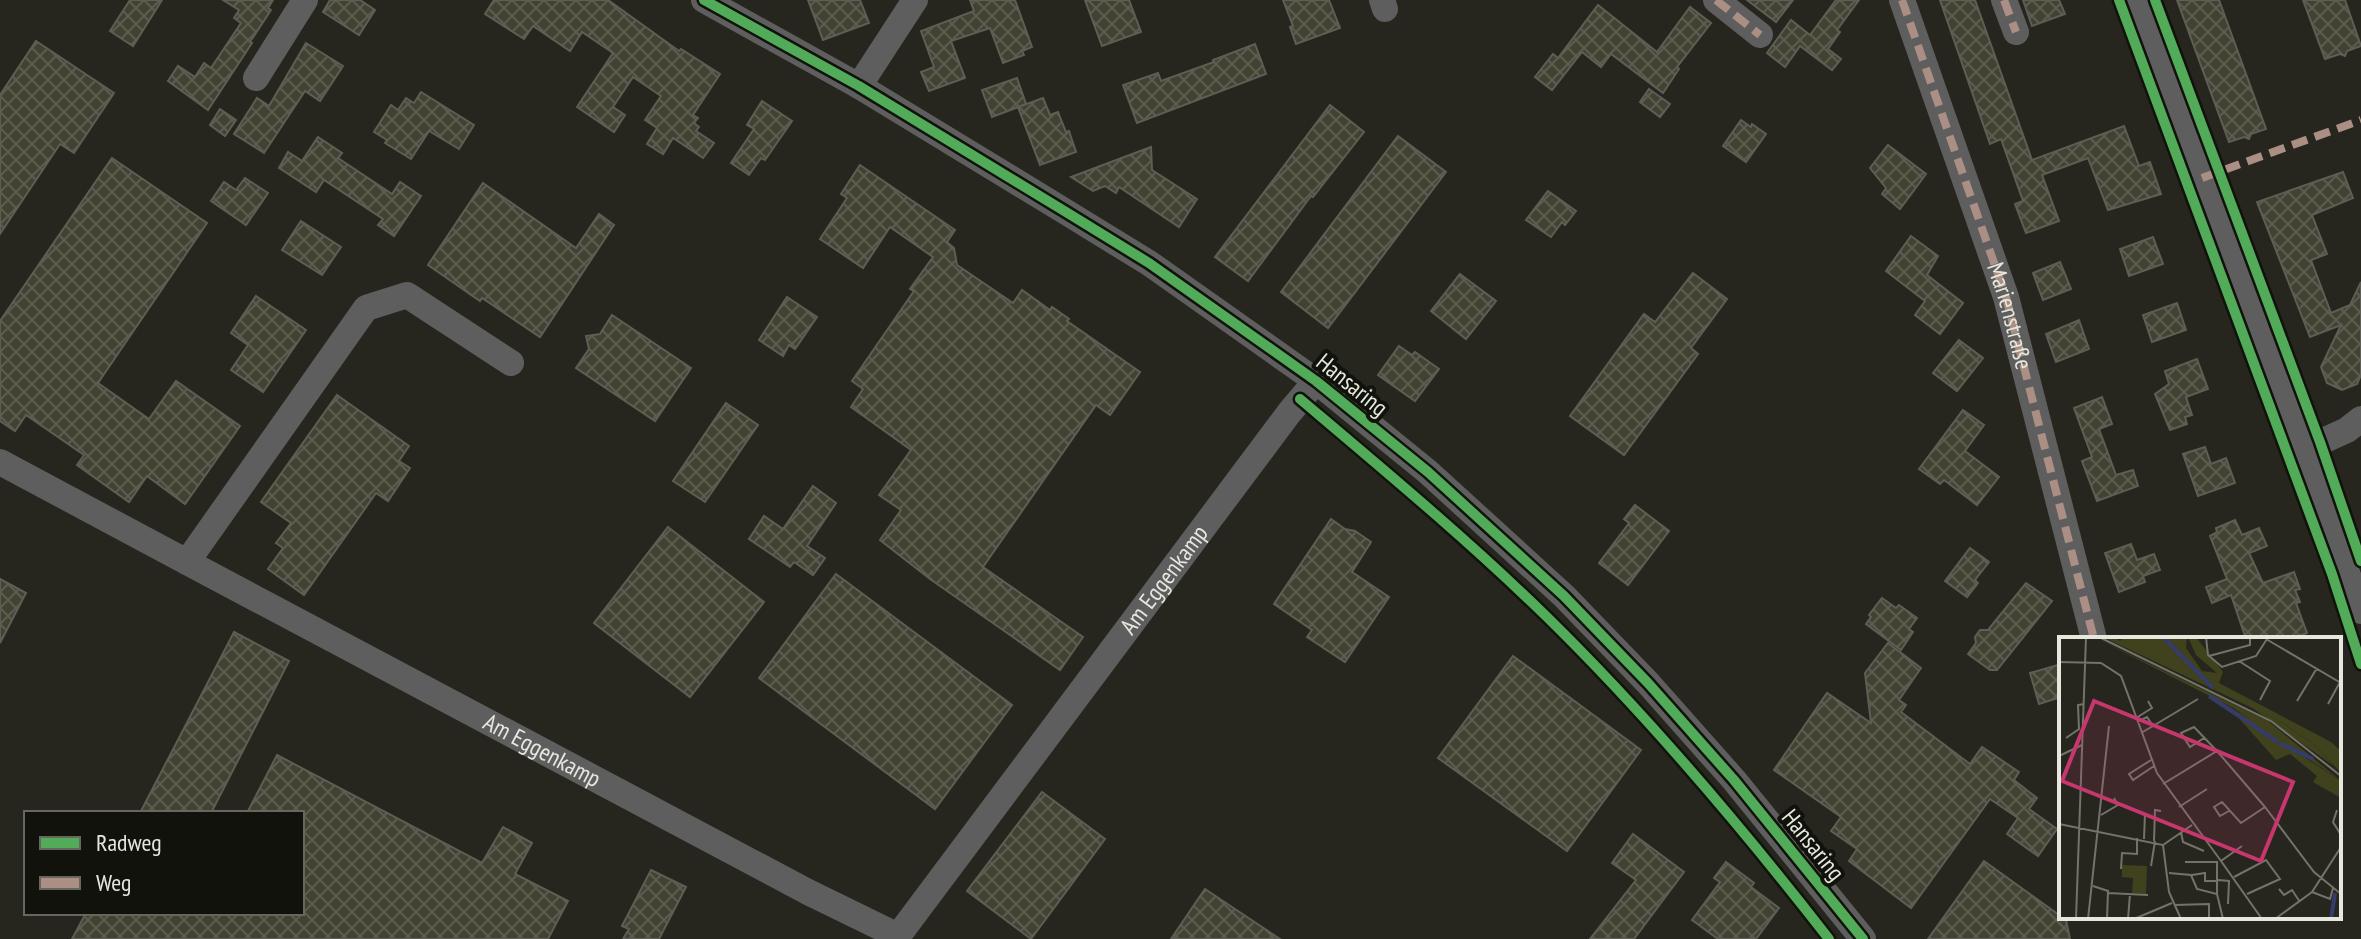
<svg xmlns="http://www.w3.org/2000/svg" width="2361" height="939" viewBox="0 0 2361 939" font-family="'PT Sans Narrow',sans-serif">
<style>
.building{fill:url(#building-cross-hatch);stroke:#5e5e57;stroke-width:2}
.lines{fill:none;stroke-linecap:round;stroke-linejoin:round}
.minor{stroke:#5e5e5f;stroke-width:26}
.quiet{stroke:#ac8f84;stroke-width:8;stroke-dasharray:16 8;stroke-linecap:butt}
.cycleway-casing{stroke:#11120b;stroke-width:15}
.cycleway{stroke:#51ab58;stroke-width:10}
.labels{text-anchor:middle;stroke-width:8;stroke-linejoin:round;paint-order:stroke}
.street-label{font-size:24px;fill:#e6e7dd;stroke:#11120b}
.inset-river{fill:none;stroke:#353b6b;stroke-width:4}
.inset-road{fill:none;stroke:#73736a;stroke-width:2}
.view{fill:#c7376e;fill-opacity:0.15;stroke:#c7376e;stroke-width:4}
.inset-edge{fill:none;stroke:#e6e7dd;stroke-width:4}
</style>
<defs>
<pattern id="building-cross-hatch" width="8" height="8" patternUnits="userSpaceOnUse" patternTransform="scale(2)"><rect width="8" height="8" fill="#424232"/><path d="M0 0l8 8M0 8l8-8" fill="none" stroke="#5d5d4f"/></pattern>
</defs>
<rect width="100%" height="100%" fill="#26261e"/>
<!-- building -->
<g class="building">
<polygon points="130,0 162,0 133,46 110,31"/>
<polygon points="223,0 273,0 268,8 271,10 250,42 252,43 208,110 168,81 178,66 195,77 204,63 211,68 241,23 234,18 239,10"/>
<polygon points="330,0 360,0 375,10 359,35 323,12"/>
<polygon points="494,0 608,0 679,51 681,49 720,74 693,115 698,118 694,123 699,127 696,131 714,143 703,158 673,138 663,154 647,144 657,128 645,120 661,96 633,77 613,107 625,115 614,132 577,107 613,53 582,32 570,51 533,26 524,39 485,14"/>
<polygon points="808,0 860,0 869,23 823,40"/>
<polygon points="970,0 1015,0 1032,47 1022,51 1024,55 1003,63 990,28 951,41 965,78 929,91 921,72 934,67 921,31 974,11"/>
<polygon points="1085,0 1129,0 1141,32 1102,46"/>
<polygon points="1283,0 1329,0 1340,28 1296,44 1290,27 1293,26"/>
<polygon points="1747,0 1793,0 1776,22"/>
<polygon points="1836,0 1859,0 1837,30 1840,32 1828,49 1841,59 1832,70 1800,46 1785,67 1767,53 1791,20 1810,35"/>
<polygon points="1940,0 1975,0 2032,160 2124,126 2139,166 2150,162 2161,194 2108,210 2088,158 2042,175 2059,221 2026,233 2015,204 2023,201 2001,139 1990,144"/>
<polygon points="2023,0 2059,0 2065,14 2032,26"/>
<polygon points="2177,0 2219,0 2266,129 2251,134 2249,139 2244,137 2229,142"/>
<polygon points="2303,0 2345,0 2361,46 2347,51 2345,56 2340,54 2325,59"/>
<polygon points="1598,5 1657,52 1690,7 1711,23 1677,67 1679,69 1663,93 1611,54 1601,67 1582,52 1552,90 1535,77 1553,54 1558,58"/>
<polygon points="36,41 114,93 74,153 60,144 0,234 0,95"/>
<polygon points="306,43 343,66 320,101 305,91 264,153 234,134 257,98 269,106"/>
<polygon points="1255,44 1266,74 1137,123 1123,85 1158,73 1161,81 1214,62 1213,60"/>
<polygon points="1017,78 1026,104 992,117 982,90"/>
<polygon points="1649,89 1670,104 1660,117 1640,102"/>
<polygon points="421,92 474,125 459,149 429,131 411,159 385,143 387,140 374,132 391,105 398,110 406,98 414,103"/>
<polygon points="1043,98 1050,115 1058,112 1066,132 1069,131 1076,152 1040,165 1018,107"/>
<polygon points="762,101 792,121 765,160 761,158 749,175 731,163 754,129 747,125"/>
<polygon points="1330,105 1364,132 1313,197 1311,196 1248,281 1215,257"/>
<polygon points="220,109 236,120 225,136 210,125"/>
<polygon points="1741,120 1751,127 1752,124 1766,134 1746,162 1723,146"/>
<polygon points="1398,136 1446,172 1328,328 1281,292"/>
<polygon points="318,137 342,153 338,158 392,194 400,182 421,196 394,236 378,225 383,219 324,180 316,192 279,168 288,152 302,161"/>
<polygon points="1888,145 1926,174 1900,209 1882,194 1886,188 1870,168"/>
<polygon points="1151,147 1152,170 1197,199 1179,227 1119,187 1116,193 1105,186 1093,191 1071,177"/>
<polygon points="112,158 207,223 98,383 149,419 176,381 240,426 185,504 147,476 129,502 77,465 84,455 26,415 15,431 0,421 0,321"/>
<polygon points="860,165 955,230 947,242 954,248 957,265 1013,303 1022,290 1050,310 1052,307 1069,319 1067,321 1140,372 1110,415 1096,405 983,567 1083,637 1060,670 930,579 880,540 901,510 879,495 911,450 851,407 863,389 852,381 914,291 910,289 933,257 890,227 863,268 820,239 847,198 841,194"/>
<polygon points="2343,172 2353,198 2312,215 2327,254 2311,260 2331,313 2350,305 2361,282 2361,375 2357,384 2342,390 2327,383 2321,367 2341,325 2310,337 2257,202"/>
<polygon points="245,178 268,193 246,225 211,201 224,182 236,190"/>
<polygon points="483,183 576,248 599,214 614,225 540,337 482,298 480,301 428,265"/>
<polygon points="1548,191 1576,211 1565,225 1562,222 1551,237 1526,220"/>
<polygon points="301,221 341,247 322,275 282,250"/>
<polygon points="1911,236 1938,256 1927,275 1963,303 1940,334 1915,315 1925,301 1886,271"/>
<polygon points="2153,237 2163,264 2129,276 2120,249"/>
<polygon points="2060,262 2071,289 2043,300 2033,273"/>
<polygon points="1693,273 1727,299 1691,348 1698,354 1624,455 1570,416 1644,314 1655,322"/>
<polygon points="1460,274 1496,301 1466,339 1431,311"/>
<polygon points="256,296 306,330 263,392 231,370 248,345 231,333"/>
<polygon points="787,297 817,317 795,349 789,345 783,356 759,340"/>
<polygon points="2177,303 2186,330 2152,342 2143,315"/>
<polygon points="612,315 691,368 655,421 576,368 589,349 586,336 600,334"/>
<polygon points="2079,320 2089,349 2056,362 2046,334"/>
<polygon points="1959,340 1983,358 1957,391 1933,373"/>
<polygon points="1399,346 1412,355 1415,352 1439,369 1415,401 1378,375"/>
<polygon points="2197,359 2208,389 2186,397 2192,415 2185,417 2187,424 2170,430 2155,394 2169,384 2165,371"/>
<polygon points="337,395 409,446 399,461 410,468 388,501 376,493 304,595 268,569 283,548 276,543 291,523 261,502"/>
<polygon points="2102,397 2112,424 2099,429 2116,475 2133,470 2138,486 2097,501 2082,461 2092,457 2074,408"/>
<polygon points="726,403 758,425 705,502 673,481"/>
<polygon points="1963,410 1984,425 1965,451 1999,477 1977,505 1944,480 1940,484 1919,469"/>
<polygon points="2205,447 2211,464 2226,458 2235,483 2198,496 2183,454"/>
<polygon points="813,486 836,503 807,546 825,558 813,575 794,562 790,567 749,539 764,516 783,529"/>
<polygon points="1635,505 1669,531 1628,585 1599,563 1629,523 1624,519"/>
<polygon points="1331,519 1345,529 1355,531 1371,542 1352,572 1389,597 1345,662 1307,637 1312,630 1274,604"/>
<polygon points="2235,520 2242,535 2259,528 2267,546 2249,553 2263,583 2294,572 2300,589 2295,590 2300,602 2296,603 2307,633 2291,639 2246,639 2231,595 2212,603 2206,587 2227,579 2210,536 2217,532 2216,528"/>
<polygon points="668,527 764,602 690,697 594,623"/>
<polygon points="2131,544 2137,560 2154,554 2160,570 2143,576 2145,582 2119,592 2105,553"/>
<polygon points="1970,548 1989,562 1975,580 1978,583 1967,597 1945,581"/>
<polygon points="836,574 1012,705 935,809 759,678"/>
<polygon points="0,579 26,593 0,643"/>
<polygon points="2026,583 2052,601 1997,670 1990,670 1968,654 1976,643 1975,637 1980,630 1988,630"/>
<polygon points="1882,598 1896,608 1899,605 1917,618 1909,629 1913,632 1901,650 1866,624 1871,617 1869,615"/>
<polygon points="234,632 289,661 211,813 140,813"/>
<polygon points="1888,643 1921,668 1899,700 1906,705 1901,712 1970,764 1982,747 2019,772 2014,780 2037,798 2029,809 2057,829 2038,856 2007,834 2018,818 1990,799 1911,908 1849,861 1857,849 1831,831 1841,817 1774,770 1827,693 1871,723 1865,673"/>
<polygon points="1513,656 1641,750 1567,851 1438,758"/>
<polygon points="2058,665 2061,677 2061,697 2039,704 2030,673"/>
<polygon points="277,755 482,863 503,827 532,843 515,874 568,901 548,939 72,939 86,913 302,913 302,813 247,813"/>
<polygon points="1042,792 1105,839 1031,939 967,891"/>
<polygon points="1633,834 1684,872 1634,939 1590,939 1636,880 1612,863"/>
<polygon points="1984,861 2066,920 2070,939 1928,939"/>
<polygon points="1726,862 1754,883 1751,887 1779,908 1756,939 1718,939 1692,920 1720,882 1714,878"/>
<polygon points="651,870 686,887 659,939 623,939 629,929 622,926"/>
<polygon points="1205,889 1280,939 1171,939"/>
</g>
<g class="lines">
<!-- minor -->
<g class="minor">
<polyline points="704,0 859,86 1066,212 1149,263 1316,381 1428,472 1564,596 1648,683 1734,780 1863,939"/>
<polyline points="1382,0 1385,9"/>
<polyline points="1716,0 1760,35"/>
<path id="s1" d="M 1902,0 L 2006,297 L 2094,639"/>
<polyline points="2004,0 2016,32"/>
<polyline points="2137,0 2361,611"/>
<polyline points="256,78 305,0"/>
<polyline points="859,86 915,0"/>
<polyline points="2301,451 2347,430 2361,419"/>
<polyline points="0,462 187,562 366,308 407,295 511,363"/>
<path id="s2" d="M 187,562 L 808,892 L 898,936 L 1289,413 L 1316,381"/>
</g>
<!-- quiet -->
<g class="quiet">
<polyline points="1716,0 1760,35"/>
<polyline points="1902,0 2006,297 2094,639"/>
<polyline points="2004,0 2016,32"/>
<polyline points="2202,178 2361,120"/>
</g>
<defs>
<g id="cycleway">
<polyline points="704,0 859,86 1066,212 1149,263 1316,381 1428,472 1564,596 1648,683 1734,780 1863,939"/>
<polyline points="2119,0 2332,574 2361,664"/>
<polyline points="2155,0 2320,442 2361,561"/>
<path d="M 1300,399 C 1384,470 1468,540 1546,616 C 1648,716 1741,826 1829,939"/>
</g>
</defs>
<!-- cycleway casing -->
<use href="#cycleway" class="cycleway-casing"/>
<!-- cycleway -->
<use href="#cycleway" class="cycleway"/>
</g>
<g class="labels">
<!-- street labels -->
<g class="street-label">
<text dy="8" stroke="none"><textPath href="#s1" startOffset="334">Marienstraße</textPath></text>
<text transform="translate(1352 385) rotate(39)" y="8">Hansaring</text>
<text dy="8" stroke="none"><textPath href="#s2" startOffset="1248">Am Eggenkamp</textPath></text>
<text dy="8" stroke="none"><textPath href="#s2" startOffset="402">Am Eggenkamp</textPath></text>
<text transform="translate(1813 845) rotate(51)" y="8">Hansaring</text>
</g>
</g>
<!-- overview -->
<g transform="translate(2059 637)">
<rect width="282" height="282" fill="#26261e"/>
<path d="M 65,0 L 128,0 L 127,11 L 143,34 L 158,36 L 137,18 L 129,0 L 137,0 L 164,35 L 160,46 L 272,105 L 282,114 L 282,136 L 256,108 L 222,85 L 110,31 L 61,4 ZM 169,69 L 226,102 L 236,114 L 282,144 L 282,161 L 254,145 L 258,139 L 231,117 L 217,123 ZM 63,228 L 88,229 L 87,257 L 73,256 L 74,241 L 63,240 Z" fill="#3f421c"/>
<path d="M 44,0 L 54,0 L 222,85 L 256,108 L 275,129 L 192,70 ZM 39,2 L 209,84 L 282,144 L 176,72 Z" fill="#3f421c"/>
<path d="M 105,0 L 125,0 L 124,15 L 139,28 L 140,36 Z" fill="#3f421c"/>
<path class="inset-river" d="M 104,0 L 154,51M 150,59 L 219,105M 220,106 L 254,122M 272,282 L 276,256"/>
<path class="inset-road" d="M 40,0 L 212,84 L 282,139M 147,0 L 149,18 L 163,30 L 197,19 L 208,2M 207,2 L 282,46M 150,19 L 191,8 L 191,0M 180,24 L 211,44 L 201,63M 0,25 L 42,26 L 62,39 L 98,136 L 162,224M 238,64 L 258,31M 269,67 L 281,45M 77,81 L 93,71 L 89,64M 78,85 L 88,80 L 94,89 L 82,96M 94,89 L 139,62M 7,101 L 20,92 L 19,68 L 25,67M 145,101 L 131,110 L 122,96 L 135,90 L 158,114M 0,119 L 23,108M 92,123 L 70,137 L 74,143 L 95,129M 104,147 L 158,114 L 206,170M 120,170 L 148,152M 278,173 L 274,185 L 282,198M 170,174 L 161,179 L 155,170 L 163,165 L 182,186 L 206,170 L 255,235 L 282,257M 42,178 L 59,168 L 55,161M 0,187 L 104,208 L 110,255 L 122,282M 122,195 L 124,205 L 145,214M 85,202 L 86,176M 95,204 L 96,173 L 102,174M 104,208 L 133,188M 183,209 L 162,224 L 203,282M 126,225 L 158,225 L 158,257M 92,229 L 96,204M 62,232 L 63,216 L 78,217 L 78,201M 110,236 L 132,238 L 138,252 L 158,257 L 164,282M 133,238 L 146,236 L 146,244 L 159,244M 175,240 L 207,223 L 221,242 L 188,257M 159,243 L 170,244 L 169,267M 34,249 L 49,254 L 48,282M 220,252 L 225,258 L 233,253 L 241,265M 253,255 L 271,262 L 274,251M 49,256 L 89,258M 115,268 L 150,267 L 150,282M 17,282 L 27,0M 29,282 L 50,89M 69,282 L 71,257M 75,282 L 113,266M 216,282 L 253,255 L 282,210"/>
<path class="view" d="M 35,64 L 234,145 L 202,224 L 3,144 Z"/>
<rect width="282" height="282" class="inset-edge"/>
</g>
<!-- legend -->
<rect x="24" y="811" width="280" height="104" fill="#11120b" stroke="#66675f" stroke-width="2"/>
<rect x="40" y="837" width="40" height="12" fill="#51ab58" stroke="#66675f" stroke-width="2"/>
<text x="96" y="851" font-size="24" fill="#e6e7dd">Radweg</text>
<rect x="40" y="877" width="40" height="12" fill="#ac8f84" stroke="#66675f" stroke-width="2"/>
<text x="96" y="891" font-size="24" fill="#e6e7dd">Weg</text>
</svg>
